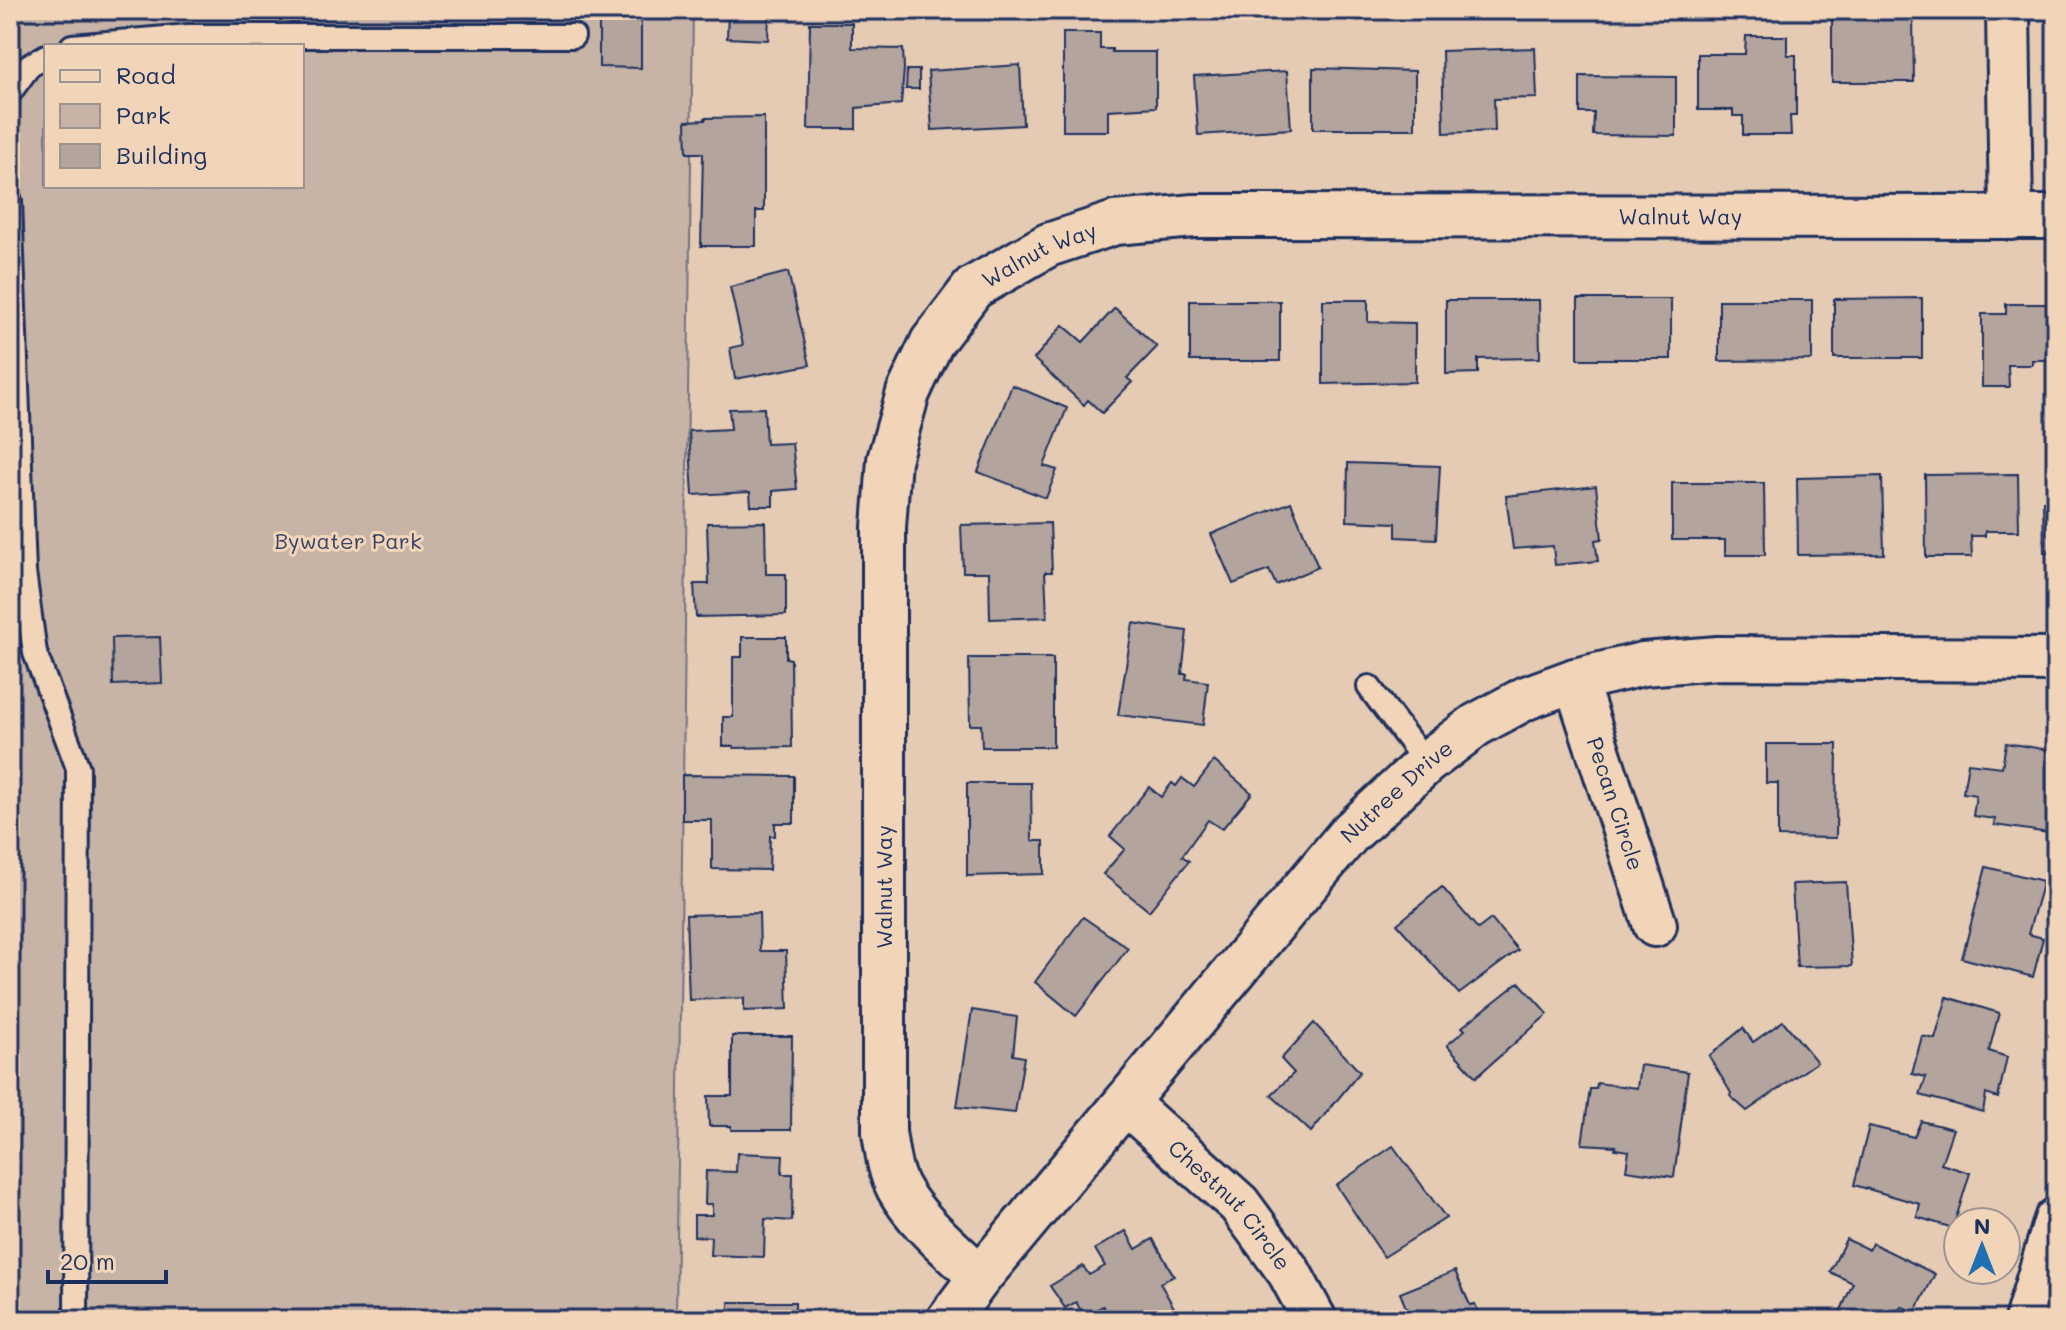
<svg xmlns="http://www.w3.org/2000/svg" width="2066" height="1330" viewBox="0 0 2066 1330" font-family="Mali,sans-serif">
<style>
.green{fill:#c7b4a6;stroke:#717282;stroke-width:2;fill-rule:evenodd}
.building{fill:#b3a49e;stroke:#1b2f5e;stroke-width:2}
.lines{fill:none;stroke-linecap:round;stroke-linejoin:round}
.lane-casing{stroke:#1b2f5e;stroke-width:28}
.street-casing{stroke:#1b2f5e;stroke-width:48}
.lane{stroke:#f2d5b8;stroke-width:22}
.street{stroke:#f2d5b8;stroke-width:42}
.labels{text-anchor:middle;stroke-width:6;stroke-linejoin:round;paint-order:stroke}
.street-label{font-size:22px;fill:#1b2f5e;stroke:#f2d5b8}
.park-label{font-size:22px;fill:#354369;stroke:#f2d5b8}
</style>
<rect width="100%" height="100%" fill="#e5cbb3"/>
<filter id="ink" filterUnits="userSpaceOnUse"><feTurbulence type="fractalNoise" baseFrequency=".0125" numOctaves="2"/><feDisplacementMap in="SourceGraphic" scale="16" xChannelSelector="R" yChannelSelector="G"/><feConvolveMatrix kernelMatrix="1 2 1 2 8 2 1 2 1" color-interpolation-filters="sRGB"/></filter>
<g filter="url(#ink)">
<!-- green -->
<path class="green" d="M 10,10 L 693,10 L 676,1320 L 10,1320 ZM 46,46 L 302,46 L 302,186 L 46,186 Z"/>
<!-- building -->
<g class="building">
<polygon points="599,11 641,11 641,68 599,67"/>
<polygon points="728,13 769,14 768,40 727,38"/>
<polygon points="1832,16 1913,16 1914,82 1832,82"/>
<polygon points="810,23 852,23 852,48 903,49 904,69 901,104 856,108 856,129 808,129"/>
<polygon points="1063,33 1100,33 1100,49 1112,49 1112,52 1156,52 1156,107 1108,110 1108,131 1063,131"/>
<polygon points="1746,36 1787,36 1787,55 1796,55 1796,116 1790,116 1791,135 1743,135 1743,116 1733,116 1733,110 1698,110 1698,54 1745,54"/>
<polygon points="1535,48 1537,98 1494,99 1495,131 1444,133 1442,51"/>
<polygon points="1020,65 1023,125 932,130 928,71"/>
<polygon points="1313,68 1415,71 1415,129 1313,129"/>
<polygon points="907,70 919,70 919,89 906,89"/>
<polygon points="1287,71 1291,129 1198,135 1194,76"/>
<polygon points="1580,76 1676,77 1676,136 1593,135 1594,113 1580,113"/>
<polygon points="764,117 764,211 756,211 756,246 701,246 703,153 687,153 686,121 705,120 705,118"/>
<polygon points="788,272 810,365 735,379 730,348 743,345 730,287"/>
<polygon points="1922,298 1922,358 1834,358 1834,299"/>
<rect x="1578" y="299" width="93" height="60"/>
<polygon points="1323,300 1368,300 1368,322 1415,323 1415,382 1323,384"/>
<polygon points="1446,300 1539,300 1540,358 1478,359 1478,373 1446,374"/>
<polygon points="1719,300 1812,300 1812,360 1719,361"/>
<rect x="1190" y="301" width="90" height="60"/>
<polygon points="2006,304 2056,304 2056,360 2032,360 2032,365 2008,365 2009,387 1982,387 1982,314 2006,314"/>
<polygon points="1115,308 1157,347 1127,378 1132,382 1102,413 1088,400 1084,405 1034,359 1063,325 1083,342"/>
<polygon points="1012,385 1067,408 1044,466 1057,470 1046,498 978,472"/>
<polygon points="764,408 766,444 792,443 797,489 773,491 773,506 751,506 750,492 693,495 689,431 731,429 729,409"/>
<polygon points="1348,463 1440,466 1436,539 1396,537 1396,523 1347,521"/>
<polygon points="2018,474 2019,531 1985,531 1985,536 1971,536 1972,557 1926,557 1925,475"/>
<polygon points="1882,476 1884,554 1798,555 1797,478"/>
<polygon points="1672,483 1764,483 1765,555 1725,555 1725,540 1672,540"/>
<polygon points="1596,486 1602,539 1595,540 1598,561 1555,565 1553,546 1513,549 1506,496"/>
<polygon points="2043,501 2056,501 2056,552 2044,553"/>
<polygon points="1291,502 1318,567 1276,585 1269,570 1233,584 1211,534"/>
<polygon points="765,522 766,574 786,574 786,615 696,617 694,584 709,584 707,523"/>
<polygon points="1050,523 1052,572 1045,572 1047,617 990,619 989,572 963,572 961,525"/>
<polygon points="1133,623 1187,631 1182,674 1187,674 1186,679 1208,682 1203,725 1118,715"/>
<polygon points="160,637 162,683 113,685 112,638"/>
<polygon points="742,637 786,637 786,658 791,659 792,747 734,748 734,746 723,746 723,717 733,717 733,657 742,657"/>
<polygon points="969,658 1053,658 1053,747 982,747 981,725 970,725"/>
<polygon points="2006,743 2056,751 2056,834 1994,825 1995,819 1973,816 1976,795 1963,793 1968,763 2002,767"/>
<polygon points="1766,744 1837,744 1836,838 1778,837 1778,783 1766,783"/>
<polygon points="1214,761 1252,793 1222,829 1208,820 1182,856 1189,861 1149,911 1103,874 1125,849 1110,836 1149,787 1161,797 1172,783 1176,786 1182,778 1194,787"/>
<polygon points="682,775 794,776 794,823 775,823 775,836 770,836 769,870 712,869 712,820 682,820"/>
<polygon points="967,783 1031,783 1032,841 1044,841 1044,874 967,876"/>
<polygon points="1986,867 2043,881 2028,934 2043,938 2033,977 1962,958"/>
<polygon points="1846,882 1852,966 1797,967 1792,884"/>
<polygon points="1442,887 1478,929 1491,919 1518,950 1459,994 1397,924"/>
<polygon points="759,913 760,951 786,951 788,1009 744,1011 744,998 689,1000 686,915"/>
<polygon points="1083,917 1128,948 1076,1016 1035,982"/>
<polygon points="1519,982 1548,1014 1476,1077 1447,1045 1465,1030 1462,1027"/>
<polygon points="1947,997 1999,1013 1989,1051 2007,1057 1998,1098 1986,1094 1983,1112 1920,1095 1926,1077 1912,1074 1922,1036 1935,1039"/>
<polygon points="972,1010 1017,1017 1013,1055 1024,1057 1015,1113 957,1107"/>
<polygon points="1783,1021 1817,1062 1747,1111 1730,1096 1731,1093 1709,1056 1743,1028 1753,1042"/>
<polygon points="1314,1023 1360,1072 1311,1132 1271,1095 1294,1073 1281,1059"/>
<polygon points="732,1036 792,1036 791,1130 731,1130 731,1126 709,1126 708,1096 732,1096"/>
<polygon points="1640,1065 1688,1072 1674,1177 1626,1170 1629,1151 1615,1149 1616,1146 1582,1144 1590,1089 1596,1089 1597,1083 1637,1088"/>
<polygon points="1921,1121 1953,1129 1941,1164 1970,1173 1953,1228 1917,1217 1920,1204 1854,1185 1869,1126 1914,1137"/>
<polygon points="1393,1146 1446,1218 1384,1257 1336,1185"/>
<polygon points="737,1153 783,1155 782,1174 793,1174 792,1221 765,1219 764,1257 710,1255 711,1237 694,1236 694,1215 712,1215 712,1204 705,1204 706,1171 736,1172"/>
<polygon points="1126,1231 1136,1249 1153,1239 1174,1276 1160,1283 1181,1320 1111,1320 1103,1306 1084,1316 1076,1302 1065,1308 1050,1286 1083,1266 1089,1275 1105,1266 1095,1249"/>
<polygon points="1846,1239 1869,1250 1872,1243 1935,1274 1915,1313 1901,1306 1894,1320 1837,1319 1853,1283 1830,1272"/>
<polygon points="1455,1271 1470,1305 1475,1304 1482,1320 1411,1320 1400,1293"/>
<rect x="729" y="1302" width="66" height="18"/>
</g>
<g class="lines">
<defs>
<g id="lane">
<polyline points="72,46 189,36 573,36"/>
<polyline points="10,92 29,66 46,56"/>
<polyline points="10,201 24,572 35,653 78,768 76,1320"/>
<polyline points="1369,687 1426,763"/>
</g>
<g id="street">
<polyline points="2008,10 2011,218"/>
<path id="s1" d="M 1575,680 L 1655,925"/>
<path id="s2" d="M 1126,1103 L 1239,1204 L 1289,1272 L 1315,1320"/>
<path id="s3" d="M 980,1277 C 952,1250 917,1222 898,1188 C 889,1171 887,1151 884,1132 L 884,527 L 889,460 L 908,393 L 932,342 L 973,288 L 1048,245 L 1115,223 L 1194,216 L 2056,217"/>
<path id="s4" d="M 948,1320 L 980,1277 L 1349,834 L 1426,763 L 1476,725 L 1526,698 L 1575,680 L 1643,664 L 1718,658 L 2056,660"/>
<polyline points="2026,1320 2056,1220"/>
</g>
</defs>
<!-- lane casing -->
<use href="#lane" class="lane-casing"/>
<!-- street casing -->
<use href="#street" class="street-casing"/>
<!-- lane -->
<use href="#lane" class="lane"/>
<!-- street -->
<use href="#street" class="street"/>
</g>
</g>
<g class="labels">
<!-- street labels -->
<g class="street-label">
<text dy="8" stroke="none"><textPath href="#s3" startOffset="1768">Walnut Way</textPath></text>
<text dy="8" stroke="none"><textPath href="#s3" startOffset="1120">Walnut Way</textPath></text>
<text dy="8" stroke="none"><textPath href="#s4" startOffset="694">Nutree Drive</textPath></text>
<text dy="8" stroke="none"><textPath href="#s1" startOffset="130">Pecan Circle</textPath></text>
<text transform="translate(884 887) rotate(-90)" y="8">Walnut Way</text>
<text dy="8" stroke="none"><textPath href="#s2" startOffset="146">Chestnut Circle</textPath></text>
</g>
<!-- park labels -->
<g class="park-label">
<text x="348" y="549">Bywater Park</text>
</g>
</g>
<!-- margin -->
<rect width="2066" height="1330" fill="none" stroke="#f2d5b8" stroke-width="40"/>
<rect x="20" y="20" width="2026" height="1290" fill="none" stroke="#1b2f5e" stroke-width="3" filter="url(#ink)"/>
<!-- legend -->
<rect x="44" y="44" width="260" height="144" fill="#f2d5b8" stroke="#9c9394" stroke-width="2"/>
<rect x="60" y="70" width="40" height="12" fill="#f2d5b8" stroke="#9c9394" stroke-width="2"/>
<text x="116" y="84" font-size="24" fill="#1b2f5e">Road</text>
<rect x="60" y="104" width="40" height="24" fill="#c7b4a6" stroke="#9c9394" stroke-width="2"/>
<text x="116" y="124" font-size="24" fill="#1b2f5e">Park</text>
<rect x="60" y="144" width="40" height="24" fill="#b3a49e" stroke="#9c9394" stroke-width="2"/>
<text x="116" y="164" font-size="24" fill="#1b2f5e">Building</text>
<!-- north arrow -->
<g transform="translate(1982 1246)"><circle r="38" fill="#f2d5b8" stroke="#9c9394" stroke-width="2"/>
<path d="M0-6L14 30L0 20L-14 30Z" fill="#1f6fb2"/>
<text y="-12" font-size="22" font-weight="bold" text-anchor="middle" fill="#1b2f5e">N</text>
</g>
<!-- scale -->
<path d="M48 1270v12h118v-12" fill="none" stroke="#1b2f5e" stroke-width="4"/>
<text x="60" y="1270" font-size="24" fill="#1b2f5e" stroke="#f2d5b8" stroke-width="6" paint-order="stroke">20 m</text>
</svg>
